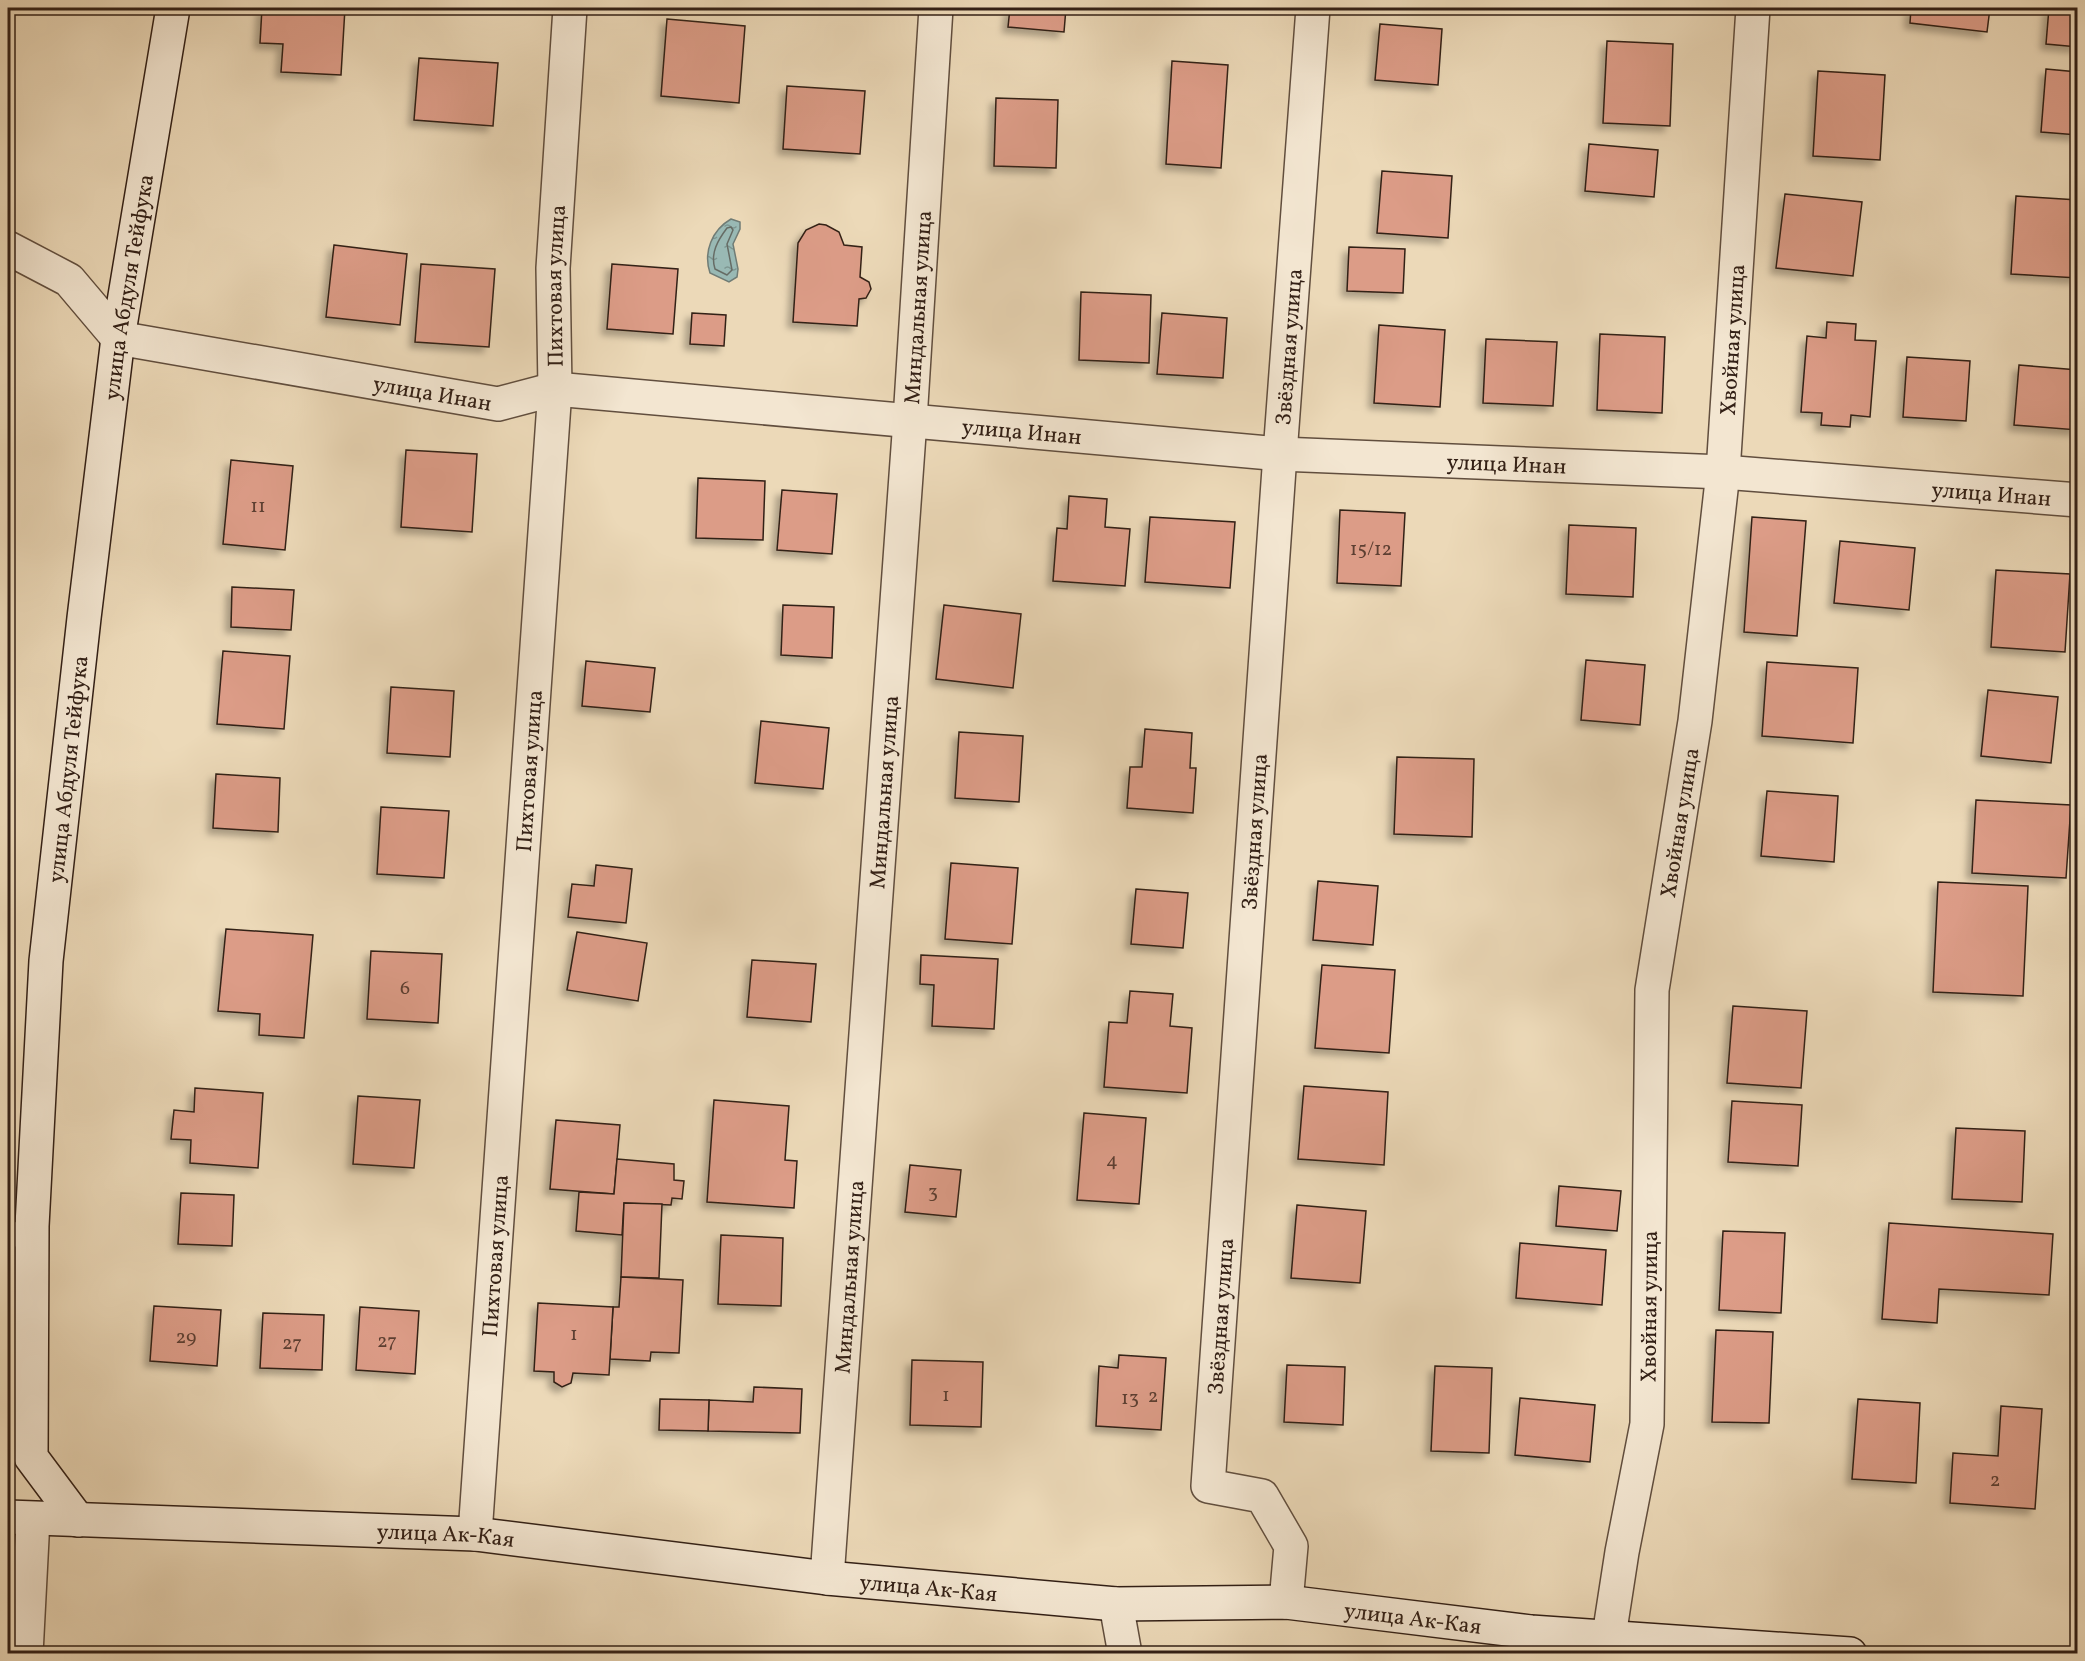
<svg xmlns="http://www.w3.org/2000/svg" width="2085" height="1661" viewBox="0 0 2085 1661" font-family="Vollkorn,serif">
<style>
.water{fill:url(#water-ripples);stroke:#707c75;stroke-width:1.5}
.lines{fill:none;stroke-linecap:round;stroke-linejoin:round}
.shore{stroke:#666c65;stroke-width:1.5}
.building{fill:#dc9c87;stroke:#332016;stroke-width:1.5;filter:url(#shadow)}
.lane-casing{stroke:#614e3e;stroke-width:22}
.street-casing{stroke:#614e3e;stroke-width:36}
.secondary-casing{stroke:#332016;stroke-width:36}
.lane{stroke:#f3e6d1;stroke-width:20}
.street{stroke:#f3e6d1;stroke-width:33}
.secondary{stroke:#f3e6d1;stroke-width:33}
.labels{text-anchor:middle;stroke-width:4.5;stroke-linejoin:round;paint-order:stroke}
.number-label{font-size:20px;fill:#5d3f32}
.street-label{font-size:22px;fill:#332016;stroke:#f3e6d1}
</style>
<defs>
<pattern id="water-ripples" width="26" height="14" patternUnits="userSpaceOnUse" patternTransform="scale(1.5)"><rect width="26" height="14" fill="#99b9b4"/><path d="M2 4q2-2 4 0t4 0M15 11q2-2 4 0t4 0" fill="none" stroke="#7d9691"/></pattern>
<filter id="shadow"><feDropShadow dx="-5.5" dy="5.5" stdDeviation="3" flood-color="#0004"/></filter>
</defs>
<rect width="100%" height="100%" fill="#ecd9b8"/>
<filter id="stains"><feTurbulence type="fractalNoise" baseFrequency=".00333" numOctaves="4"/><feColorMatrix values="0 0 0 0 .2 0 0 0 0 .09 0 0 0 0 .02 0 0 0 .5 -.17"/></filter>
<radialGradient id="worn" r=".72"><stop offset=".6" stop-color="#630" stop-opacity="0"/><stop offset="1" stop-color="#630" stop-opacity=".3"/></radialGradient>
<!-- water -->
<path class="water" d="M 731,219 L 740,222 L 740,229 L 733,244 L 738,269 L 737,277 L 729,282 L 710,273 C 703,252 712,230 731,219 Z"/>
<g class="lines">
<!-- shore -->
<path class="shore" d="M 727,228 L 731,227 L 733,230 L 727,244 L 732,270 L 727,275 L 715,269 C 710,253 718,240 727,228 Z"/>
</g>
<!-- building -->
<g class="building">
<polygon points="262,8 345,8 341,75 281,72 283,44 260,43"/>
<polygon points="1010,8 1066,8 1064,32 1008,27"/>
<polygon points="1911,8 1990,8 1987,32 1910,23"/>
<polygon points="2049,8 2078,8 2078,47 2046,44"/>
<polygon points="667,19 745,26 739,103 661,96"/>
<polygon points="1380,24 1442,29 1438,85 1375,80"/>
<polygon points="1607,41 1673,44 1670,126 1603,123"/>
<polygon points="419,58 498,63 493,126 414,120"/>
<polygon points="1172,61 1228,65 1221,168 1166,164"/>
<polygon points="2046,69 2078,72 2078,135 2041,132"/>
<polygon points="1818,71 1885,75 1880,160 1813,156"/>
<polygon points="787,86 865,91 860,154 783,149"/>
<polygon points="996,98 1058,100 1056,168 994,166"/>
<polygon points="1589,144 1658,150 1654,197 1585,191"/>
<polygon points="1382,171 1452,176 1448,238 1377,233"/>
<polygon points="1785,194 1862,202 1853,276 1776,268"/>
<polygon points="2016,196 2078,200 2078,278 2011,274"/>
<polygon points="819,224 826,225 839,232 844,245 862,247 860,277 869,282 871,289 866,298 859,299 857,326 793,322 798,243 806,230"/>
<polygon points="334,245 407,254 400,325 326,317"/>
<polygon points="1349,247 1405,249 1403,293 1347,291"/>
<polygon points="421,264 495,269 489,347 415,342"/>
<polygon points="612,264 678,269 673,334 607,329"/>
<polygon points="1081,292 1151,295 1149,363 1079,360"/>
<polygon points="692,313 726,315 724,346 690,344"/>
<polygon points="1162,313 1227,318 1223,378 1157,374"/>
<polygon points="1827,322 1856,324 1855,340 1876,341 1870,417 1851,415 1850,427 1821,425 1822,413 1801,412 1807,336 1826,338"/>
<polygon points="1379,325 1445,330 1440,407 1374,403"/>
<polygon points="1600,334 1665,337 1662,413 1597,410"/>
<polygon points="1486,339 1557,342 1553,406 1483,403"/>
<polygon points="1907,357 1970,361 1966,421 1903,417"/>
<polygon points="2019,365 2078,370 2078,430 2014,425"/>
<polygon points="406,450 477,454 472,532 401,527"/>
<polygon points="231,460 293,466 285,550 223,544"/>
<polygon points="698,478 765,481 763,540 696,538"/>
<polygon points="782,490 837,494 832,554 777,550"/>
<polygon points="1069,496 1107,499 1105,527 1130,529 1125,586 1053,581 1057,528 1067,529"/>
<polygon points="1340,510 1405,513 1401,586 1337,583"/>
<polygon points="1150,517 1235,522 1230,588 1145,582"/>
<polygon points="1752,517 1806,521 1797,636 1744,632"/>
<polygon points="1569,525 1636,528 1633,597 1566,594"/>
<polygon points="1840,541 1915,548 1909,610 1834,603"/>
<polygon points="1996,570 2070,574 2065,652 1991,647"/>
<polygon points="232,587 294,590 291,630 231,627"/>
<polygon points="783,605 834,607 832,658 781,655"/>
<polygon points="944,605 1021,614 1013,688 936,679"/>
<polygon points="223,651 290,656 284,729 217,724"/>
<polygon points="1586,660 1645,665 1640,725 1581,720"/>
<polygon points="586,661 655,668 650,712 582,706"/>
<polygon points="1767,662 1858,668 1853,743 1762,736"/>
<polygon points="391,687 454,691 450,757 387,753"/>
<polygon points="1988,690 2058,697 2051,763 1981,756"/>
<polygon points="761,721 829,728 823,789 755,783"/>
<polygon points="1145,729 1192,733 1190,768 1196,768 1193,813 1127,808 1130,767 1142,767"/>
<polygon points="959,732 1023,736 1019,802 955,798"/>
<polygon points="1397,757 1474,759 1472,837 1394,834"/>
<polygon points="216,774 280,778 278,832 213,828"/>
<polygon points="1767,791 1838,796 1834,862 1761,856"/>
<polygon points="1976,800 2071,805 2066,878 1972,873"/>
<polygon points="381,807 449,811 444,878 377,874"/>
<polygon points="951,863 1018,868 1012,944 945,939"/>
<polygon points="596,865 632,869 626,923 568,917 572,884 594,886"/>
<polygon points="1318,881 1378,886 1373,945 1313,940"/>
<polygon points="1938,882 2028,886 2023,996 1933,992"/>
<polygon points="1136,889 1188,893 1183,948 1131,944"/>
<polygon points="226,929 313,935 304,1038 259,1035 260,1014 218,1011"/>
<polygon points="577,932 647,943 638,1001 567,990"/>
<polygon points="371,951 442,954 438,1023 367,1019"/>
<polygon points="921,955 998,959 994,1029 932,1026 934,985 920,984"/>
<polygon points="752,960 816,964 811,1022 747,1017"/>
<polygon points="1322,965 1395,970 1389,1053 1315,1048"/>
<polygon points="1130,991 1173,994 1170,1026 1192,1028 1187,1093 1104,1087 1109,1022 1127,1023"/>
<polygon points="1733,1006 1807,1011 1801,1088 1727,1083"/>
<polygon points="1304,1086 1388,1092 1384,1165 1298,1159"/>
<polygon points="195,1088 263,1093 258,1168 190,1163 191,1140 171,1139 174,1110 194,1112"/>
<polygon points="358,1096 420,1100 414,1168 353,1164"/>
<polygon points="714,1100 789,1106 785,1160 797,1161 794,1208 707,1202"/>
<polygon points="1732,1101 1802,1105 1798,1166 1728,1162"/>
<polygon points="1084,1113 1146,1118 1139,1204 1077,1200"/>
<polygon points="556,1120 620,1125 614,1194 550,1189"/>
<polygon points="1956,1128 2025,1131 2022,1202 1952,1199"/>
<polygon points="617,1159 674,1164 674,1180 684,1181 682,1199 672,1198 671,1205 624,1203 622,1235 576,1231 579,1192 614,1194"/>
<polygon points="910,1165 961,1170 956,1217 905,1212"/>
<polygon points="1559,1186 1621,1191 1617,1231 1556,1226"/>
<polygon points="181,1193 234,1195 232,1246 178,1244"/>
<polygon points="624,1203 662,1204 659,1278 621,1277"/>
<polygon points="1297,1205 1366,1211 1360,1283 1291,1278"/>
<polygon points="1889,1223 2053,1234 2049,1295 1939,1289 1937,1323 1882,1319"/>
<polygon points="1723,1231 1785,1233 1781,1313 1719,1310"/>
<polygon points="721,1235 783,1238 781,1306 718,1304"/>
<polygon points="1520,1243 1606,1250 1602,1305 1516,1298"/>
<polygon points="621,1277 683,1280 679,1353 651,1352 650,1361 610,1359 613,1307 619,1307"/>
<polygon points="538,1303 613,1307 609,1375 573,1373 571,1383 562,1387 554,1382 554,1372 534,1371"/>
<polygon points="154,1306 221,1310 217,1366 150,1361"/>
<polygon points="360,1307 419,1311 415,1374 356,1370"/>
<polygon points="263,1313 324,1315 322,1370 260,1368"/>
<polygon points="1716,1330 1773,1332 1769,1423 1712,1422"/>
<polygon points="1119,1355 1166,1358 1161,1430 1096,1426 1099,1366 1118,1368"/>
<polygon points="912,1360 983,1362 981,1427 910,1425"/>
<polygon points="1287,1365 1345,1367 1343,1425 1284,1422"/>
<polygon points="1435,1366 1492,1368 1489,1453 1431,1451"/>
<polygon points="754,1387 802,1389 800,1433 708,1431 709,1400 753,1402"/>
<polygon points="1520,1398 1595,1405 1590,1462 1515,1455"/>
<polygon points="660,1399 709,1400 708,1431 659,1430"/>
<polygon points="1858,1399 1920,1403 1916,1483 1852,1479"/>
<polygon points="2001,1406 2042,1409 2035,1509 1950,1503 1953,1453 1998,1456"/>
</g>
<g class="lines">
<defs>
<polyline id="lane" points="8,1240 9,1236 32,1226"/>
<g id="street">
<path id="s1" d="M 8,248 L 69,280 L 118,338 L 498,404 L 555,389 L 1280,454 L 1723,472 L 2078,500"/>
<path id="s2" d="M 475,1534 L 555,389 L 553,268 L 570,8"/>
<path id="s3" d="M 827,1578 L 910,420 L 936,8"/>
<path id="s4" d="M 1286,1602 L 1291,1546 L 1262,1496 L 1208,1486 L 1280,454 L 1313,8"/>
<polyline points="1116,1604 1125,1654"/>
<path id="s5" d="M 1609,1636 L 1622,1552 L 1647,1424 L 1652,990 L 1695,721 L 1723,472 L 1753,8"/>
<polyline points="26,1654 33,1519"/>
</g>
<g id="secondary">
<path id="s6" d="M 8,1517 L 475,1534 L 827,1578 L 1116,1604 L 1286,1602 L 1531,1632 L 1850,1654"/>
<path id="s7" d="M 78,1520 L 31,1457 L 32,1226 L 46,961 L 84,618 L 118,338 L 173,8"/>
</g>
</defs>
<!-- lane casing -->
<use href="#lane" class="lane-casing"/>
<!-- street casing -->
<use href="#street" class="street-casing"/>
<!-- secondary casing -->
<use href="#secondary" class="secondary-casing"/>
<!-- lane -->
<use href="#lane" class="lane"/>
<!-- street -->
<use href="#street" class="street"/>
<!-- secondary -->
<use href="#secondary" class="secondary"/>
</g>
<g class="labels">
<!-- number labels -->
<g class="number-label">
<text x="258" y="512">11</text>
<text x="1371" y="555">15/12</text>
<text x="405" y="994">6</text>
<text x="1112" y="1166">4</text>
<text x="933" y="1198">3</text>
<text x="574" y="1340">1</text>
<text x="186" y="1343">29</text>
<text x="387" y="1347">27</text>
<text x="292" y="1349">27</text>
<text x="946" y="1401">1</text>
<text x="1153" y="1402">2</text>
<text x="1130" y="1404">13</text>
<text x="1995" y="1486">2</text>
</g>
<!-- street labels -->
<g class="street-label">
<text dy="8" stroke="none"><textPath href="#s2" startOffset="1251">Пихтовая улица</textPath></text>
<text dy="8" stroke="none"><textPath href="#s7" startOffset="1254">улица Абдуля Тейфука</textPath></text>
<text dy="8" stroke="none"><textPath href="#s3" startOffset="1274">Миндальная улица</textPath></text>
<text dy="8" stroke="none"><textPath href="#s5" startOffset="1305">Хвойная улица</textPath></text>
<text dy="8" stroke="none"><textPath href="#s4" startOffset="1311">Звёздная улица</textPath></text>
<text dy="8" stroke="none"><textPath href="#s1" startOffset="464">улица Инан</textPath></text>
<text dy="8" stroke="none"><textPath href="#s1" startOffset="1058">улица Инан</textPath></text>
<text dy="8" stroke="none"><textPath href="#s1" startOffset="1544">улица Инан</textPath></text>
<text dy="8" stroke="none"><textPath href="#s1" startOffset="2030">улица Инан</textPath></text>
<text dy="8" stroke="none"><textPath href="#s7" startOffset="768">улица Абдуля Тейфука</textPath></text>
<text dy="8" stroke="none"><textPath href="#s2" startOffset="765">Пихтовая улица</textPath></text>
<text dy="8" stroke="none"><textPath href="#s3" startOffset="788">Миндальная улица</textPath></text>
<text dy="8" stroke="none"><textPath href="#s5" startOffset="819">Хвойная улица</textPath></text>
<text dy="8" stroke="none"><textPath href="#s4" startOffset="825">Звёздная улица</textPath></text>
<text dy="8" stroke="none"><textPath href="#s2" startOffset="279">Пихтовая улица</textPath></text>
<text dy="8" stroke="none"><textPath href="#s3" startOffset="302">Миндальная улица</textPath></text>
<text dy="8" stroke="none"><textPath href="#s5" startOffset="333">Хвойная улица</textPath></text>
<text dy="8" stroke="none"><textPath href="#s4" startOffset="339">Звёздная улица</textPath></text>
<text dy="8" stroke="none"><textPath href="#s6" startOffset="438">улица Ак-Кая</textPath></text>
<text dy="8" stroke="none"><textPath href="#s6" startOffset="924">улица Ак-Кая</textPath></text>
<text dy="8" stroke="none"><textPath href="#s6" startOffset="1410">улица Ак-Кая</textPath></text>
</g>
</g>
<!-- margin -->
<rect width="2085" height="1661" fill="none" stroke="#ecd9b8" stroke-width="30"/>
<rect x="9" y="9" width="2067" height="1643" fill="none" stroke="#332016" stroke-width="3"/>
<rect x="15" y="15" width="2055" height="1631" fill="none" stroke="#332016" stroke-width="1.5"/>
<rect width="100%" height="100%" filter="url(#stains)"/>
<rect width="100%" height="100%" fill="url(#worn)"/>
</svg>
